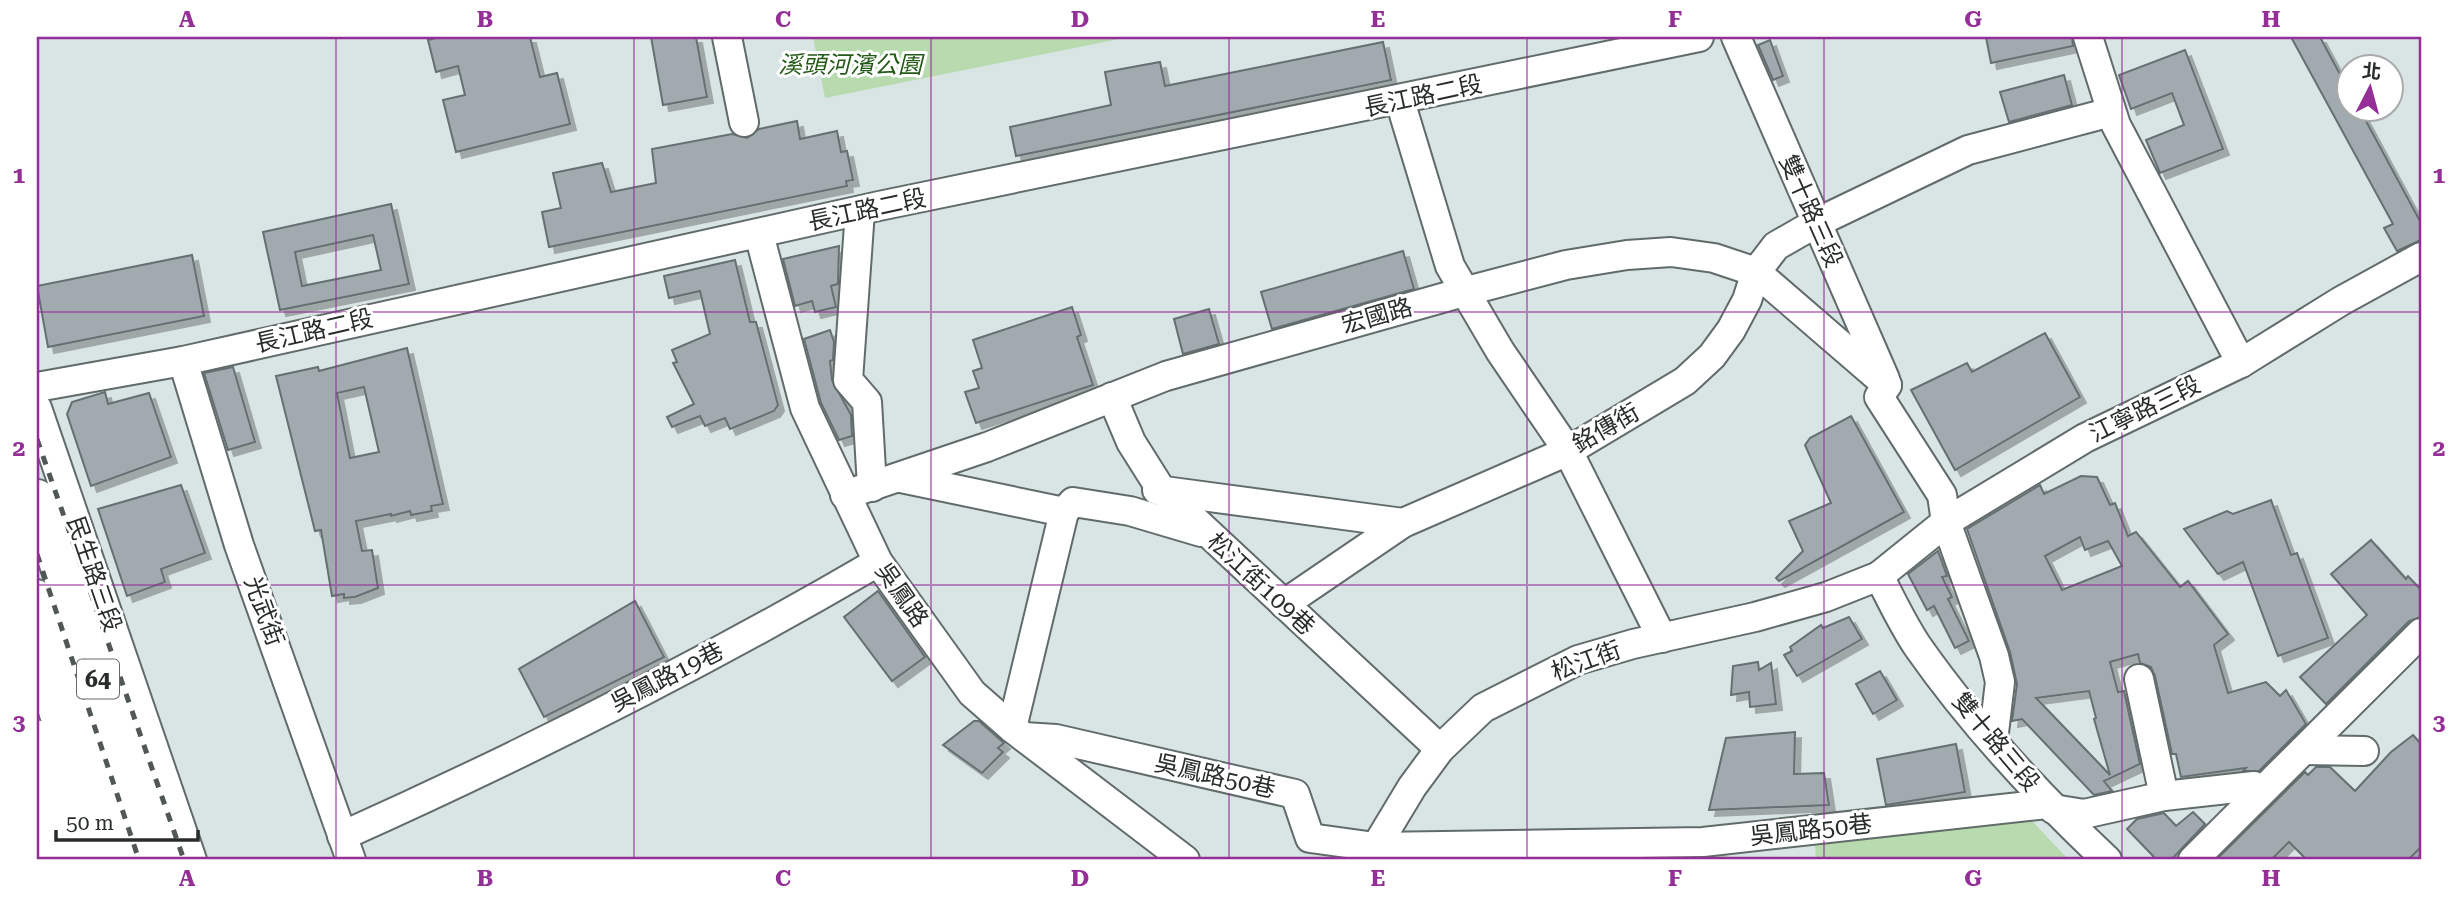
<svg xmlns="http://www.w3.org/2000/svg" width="2458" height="897" viewBox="0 0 2458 897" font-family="'Roboto Serif','Noto Sans TC',serif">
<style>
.green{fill:#b7dbaf}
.building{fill:#a1abaf;stroke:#656f72;stroke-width:2;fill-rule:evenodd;filter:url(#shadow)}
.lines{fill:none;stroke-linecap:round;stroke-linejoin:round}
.minor-casing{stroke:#606b6a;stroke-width:32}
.major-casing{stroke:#606b6a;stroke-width:38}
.highway-casing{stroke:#606b6a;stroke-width:42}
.minor{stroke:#fff;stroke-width:28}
.major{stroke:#fff;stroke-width:35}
.highway{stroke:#fff;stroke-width:38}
.rail{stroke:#515757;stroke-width:5;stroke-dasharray:9 9;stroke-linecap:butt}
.grid{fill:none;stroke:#932f96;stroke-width:2;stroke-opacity:0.55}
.labels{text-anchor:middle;stroke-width:6;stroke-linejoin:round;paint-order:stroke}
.shield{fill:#fff;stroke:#686b6b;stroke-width:2}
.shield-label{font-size:23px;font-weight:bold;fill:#282c2c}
.park-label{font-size:24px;font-style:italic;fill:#235a16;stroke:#fff}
.street-label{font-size:24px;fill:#282c2c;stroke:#fff}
.neatline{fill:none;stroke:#932f96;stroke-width:2.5}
.grid-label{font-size:23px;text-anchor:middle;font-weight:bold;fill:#932f96}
</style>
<defs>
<filter id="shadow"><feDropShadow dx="6" dy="6" stdDeviation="0" flood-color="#0004"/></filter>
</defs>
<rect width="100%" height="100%" fill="#d9e5e4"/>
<!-- green -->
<g class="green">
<polygon points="813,37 1129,37 825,98"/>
<polygon points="2031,820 2069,860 1816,860 1815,842"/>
<polygon points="1728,856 1728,860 1440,858"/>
</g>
<!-- building -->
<g class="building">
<polygon points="440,37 530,37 540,77 557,73 570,124 456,152 443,100 465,95 458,66 436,72 428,40"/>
<polygon points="651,37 696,37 707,97 663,105"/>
<polygon points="1986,37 2072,37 2073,46 1991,63"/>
<polygon points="2291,37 2320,37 2349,91 2349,108 2359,108 2421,223 2421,240 2397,251 2384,228 2393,224"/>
<polygon points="1770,40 1783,76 1773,80 1758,45"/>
<polygon points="1383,42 1391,80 1016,156 1010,127 1111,105 1105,72 1160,62 1165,86"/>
<polygon points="2185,50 2223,149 2160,173 2146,140 2184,125 2172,93 2131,109 2119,75"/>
<polygon points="2064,75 2072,105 2009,122 2000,92"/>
<polygon points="797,121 800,139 837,131 841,152 847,151 853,180 846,181 847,186 549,247 542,212 561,208 553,173 602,163 611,192 656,183 652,149 732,134 747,138 759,129"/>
<path d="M 391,204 L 409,284 L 280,310 L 263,232 ZM 373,235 L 381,270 L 302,286 L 295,252 Z"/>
<polygon points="839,246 838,284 831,286 836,307 815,312 812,301 795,306 783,259"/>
<polygon points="1403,251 1414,289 1272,329 1261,292"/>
<polygon points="192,255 204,316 48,347 37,286"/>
<polygon points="735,260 750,322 756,322 778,405 774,411 730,429 725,418 705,426 700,416 672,427 667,417 694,404 673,363 677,362 672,350 710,334 700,291 669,298 664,276"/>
<polygon points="1072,307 1081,335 1077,337 1093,385 976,423 965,392 979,388 973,371 982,368 973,340"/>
<polygon points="1209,309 1219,344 1183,354 1174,319"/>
<polygon points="830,330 834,342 833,360 830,361 832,380 851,415 852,436 839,440 821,403 804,339"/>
<polygon points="2045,333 2080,397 1955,470 1911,390 1967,363 1972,372"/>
<path d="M 407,348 L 443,504 L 431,506 L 432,511 L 411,515 L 410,511 L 391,516 L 391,514 L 356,521 L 362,551 L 372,550 L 378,588 L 355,597 L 344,598 L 344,594 L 332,596 L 321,530 L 315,531 L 276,376 L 318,367 L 319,371 ZM 364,387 L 379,452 L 350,458 L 337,393 Z"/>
<polygon points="233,367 255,442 228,450 204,373"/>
<polygon points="105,392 108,404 149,393 171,457 91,486 67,414 72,402"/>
<polygon points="1851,416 1904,512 1779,581 1776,578 1803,551 1789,521 1831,503 1805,445 1810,438"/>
<path d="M 2081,476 L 2097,477 L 2110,505 L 2115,503 L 2128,536 L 2136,532 L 2180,587 L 2188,581 L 2228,634 L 2214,645 L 2228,693 L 2266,682 L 2280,696 L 2286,690 L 2306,724 L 2259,771 L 2243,771 L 2246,768 L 2181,777 L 2176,754 L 2172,754 L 2155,676 L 2151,667 L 2140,663 L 2138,654 L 2110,662 L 2118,692 L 2124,691 L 2140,764 L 2104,781 L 2112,791 L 2094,795 L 2022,719 L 2012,721 L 2017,684 L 2010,652 L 1967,529 L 2040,485 L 2044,494 ZM 2080,537 L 2085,550 L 2108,541 L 2122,566 L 2062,590 L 2045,556 ZM 2089,691 L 2096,718 L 2094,719 L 2110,775 L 2036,698 Z"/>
<polygon points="181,485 205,553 161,569 165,582 127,596 98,509"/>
<polygon points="2271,500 2291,555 2297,553 2328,638 2278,656 2243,562 2218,574 2184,529 2227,511 2233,514"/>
<polygon points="2371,540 2406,579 2408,576 2421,590 2421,617 2409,621 2326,704 2300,677 2367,615 2331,574"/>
<polygon points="1938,551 1947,576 1942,577 1952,597 1948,599 1969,641 1955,648 1934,606 1927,610 1908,574"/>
<polygon points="878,591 925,657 892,681 844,617"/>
<polygon points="635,601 664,657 544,717 519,669"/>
<polygon points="1849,617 1862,639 1797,676 1784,655 1792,651 1790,647 1821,625 1823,628"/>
<polygon points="1758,662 1759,670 1771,663 1776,704 1750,707 1749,692 1731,695 1733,666"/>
<polygon points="1880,671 1897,700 1873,714 1856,684"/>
<polygon points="974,721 979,721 1004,743 998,748 1003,752 982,773 943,745"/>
<polygon points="1795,732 1794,774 1824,773 1829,805 1709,810 1726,738"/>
<polygon points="2413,735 2421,744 2421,847 2408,860 2307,860 2289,842 2271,860 2216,860 2305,772 2308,775 2316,767 2330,767 2355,791 2391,752"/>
<polygon points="1956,744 1965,792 1886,805 1877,759"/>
<polygon points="2193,812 2205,824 2171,860 2156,859 2127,829 2137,819 2164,813 2176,826"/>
</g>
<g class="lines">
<defs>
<g id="minor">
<polyline points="727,37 744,122"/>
<polyline points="1736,37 1885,379"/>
<polyline points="2088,37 2116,125 2241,363"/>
<polyline points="1400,101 1450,266 1500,351 1568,451 1662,638"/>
<polyline points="860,211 848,380 867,402 872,487"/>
<polyline points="759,234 805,408 878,562 972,693 1012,728 1185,860"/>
<polyline points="183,361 239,545 351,860"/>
<polyline points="1887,385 1879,397 1942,495 1946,522 1994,656 2000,682 1993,741"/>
<polyline points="37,387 183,361 879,206 1699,37"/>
<polyline points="1112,397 1131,442 1160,488 1440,749"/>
<polyline points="37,408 192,860"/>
<polyline points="901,478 1064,512 1073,502 1130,511 1201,532"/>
<polyline points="1157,490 1403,523"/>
<polyline points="845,495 987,447 1166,376 1467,291 1566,265 1627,255 1671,252 1714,258 1756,272 1887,385"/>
<path d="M 1879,576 C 1891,599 1903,625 1918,647 C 1972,724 2038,795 2107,860"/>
<polyline points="37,594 126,860"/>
<polyline points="1284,604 1403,523 1568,451 1685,381 1712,356 1731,330 1747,300 1756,272 1776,246 1816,223 1968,150 2111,112"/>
<polyline points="2139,679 2164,796"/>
<polyline points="1012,728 1064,512"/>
<polyline points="1024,737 1056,739 1295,794 1310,838 1375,847 1703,842 2047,804"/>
<polyline points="2304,750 2364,751"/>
<polyline points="37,797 58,860"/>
<polyline points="2053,809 2084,814 2164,796 2254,786 2262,790"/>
<path d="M 342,836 C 525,754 705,663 878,562"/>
<polyline points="1368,860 1412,787 1440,749 1483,708 1578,660 1633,644 1755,617 1826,597 1879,576 1946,522 2085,438 2241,363 2341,301 2421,257"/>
<polyline points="2193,860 2421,633"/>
</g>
<g id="major">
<polyline points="37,653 107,860"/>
<polyline points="37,738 79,860"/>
</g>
<g id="highway">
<polyline points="37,499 160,860"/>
<polyline points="37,859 37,860"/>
</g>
</defs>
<!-- minor casing -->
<use href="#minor" class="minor-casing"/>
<!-- major casing -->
<use href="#major" class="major-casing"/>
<!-- highway casing -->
<use href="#highway" class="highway-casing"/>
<!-- minor -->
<use href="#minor" class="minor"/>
<!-- major -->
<use href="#major" class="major"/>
<!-- highway -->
<use href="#highway" class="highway"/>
<!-- rail -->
<g class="rail">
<polyline points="37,439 184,860"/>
<polyline points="37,554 139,860"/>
</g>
</g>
<!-- grid -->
<path class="grid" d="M 336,37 L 336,860M 634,37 L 634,860M 931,37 L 931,860M 1229,37 L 1229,860M 1527,37 L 1527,860M 1824,37 L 1824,860M 2122,37 L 2122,860M 37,312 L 2421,312M 37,585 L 2421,585"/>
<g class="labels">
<!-- shield labels -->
<rect class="shield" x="77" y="659.5" width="42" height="39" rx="5"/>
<g class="shield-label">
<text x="98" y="687">64</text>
</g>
<!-- park labels -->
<g class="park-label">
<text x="850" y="73">溪頭河濱公園</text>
</g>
<!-- street labels -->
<g class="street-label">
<text transform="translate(1423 96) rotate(-12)" y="8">長江路二段</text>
<text transform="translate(867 210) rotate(-12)" y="8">長江路二段</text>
<text transform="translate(1811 211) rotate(66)" y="8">雙十路三段</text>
<text transform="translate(1377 316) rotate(-16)" y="8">宏國路</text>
<text transform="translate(314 331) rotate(-13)" y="8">長江路二段</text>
<text transform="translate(2145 409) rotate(-26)" y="8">江寧路三段</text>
<text transform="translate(1606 428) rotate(-30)" y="8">銘傳街</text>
<text transform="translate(94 574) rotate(71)" y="8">民生路三段</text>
<text transform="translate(1261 584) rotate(43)" y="8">松江街109巷</text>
<text transform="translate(902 595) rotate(55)" y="8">吳鳳路</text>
<text transform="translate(264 611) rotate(70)" y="8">光武街</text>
<text transform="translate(1586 661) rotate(-20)" y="8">松江街</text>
<text transform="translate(667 677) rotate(-27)" y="8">吳鳳路19巷</text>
<text transform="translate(1996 742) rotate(50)" y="8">雙十路三段</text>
<text transform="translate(1215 776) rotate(13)" y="8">吳鳳路50巷</text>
<text transform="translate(1811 830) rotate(-6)" y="8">吳鳳路50巷</text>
</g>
</g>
<!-- border -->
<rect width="2458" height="897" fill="none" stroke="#ffffff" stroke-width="77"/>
<!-- north arrow -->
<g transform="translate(2370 88) rotate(6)"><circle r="33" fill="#ffffff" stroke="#a9abab" stroke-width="2"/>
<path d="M0-5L12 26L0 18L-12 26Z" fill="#932f96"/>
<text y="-10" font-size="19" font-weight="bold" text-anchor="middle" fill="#282c2c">北</text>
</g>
<!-- scale -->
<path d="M56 830v10h142v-10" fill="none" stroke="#282c2c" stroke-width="3.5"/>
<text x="66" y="830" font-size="21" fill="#282c2c" stroke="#ffffff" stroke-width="5" paint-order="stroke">50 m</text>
<rect x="38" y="38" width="2382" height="820" class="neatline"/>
<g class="grid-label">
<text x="187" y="27">A</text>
<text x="485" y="27">B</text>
<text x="783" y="27">C</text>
<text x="1080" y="27">D</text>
<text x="1378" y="27">E</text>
<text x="1675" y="27">F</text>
<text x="1973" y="27">G</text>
<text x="2271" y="27">H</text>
<text x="19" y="183">1</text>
<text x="2439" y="183">1</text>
<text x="19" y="456">2</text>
<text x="2439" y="456">2</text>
<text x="19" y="730">3</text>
<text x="2439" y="730">3</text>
<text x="187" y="886">A</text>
<text x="485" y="886">B</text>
<text x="783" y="886">C</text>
<text x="1080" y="886">D</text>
<text x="1378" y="886">E</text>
<text x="1675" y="886">F</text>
<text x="1973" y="886">G</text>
<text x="2271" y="886">H</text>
</g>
</svg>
